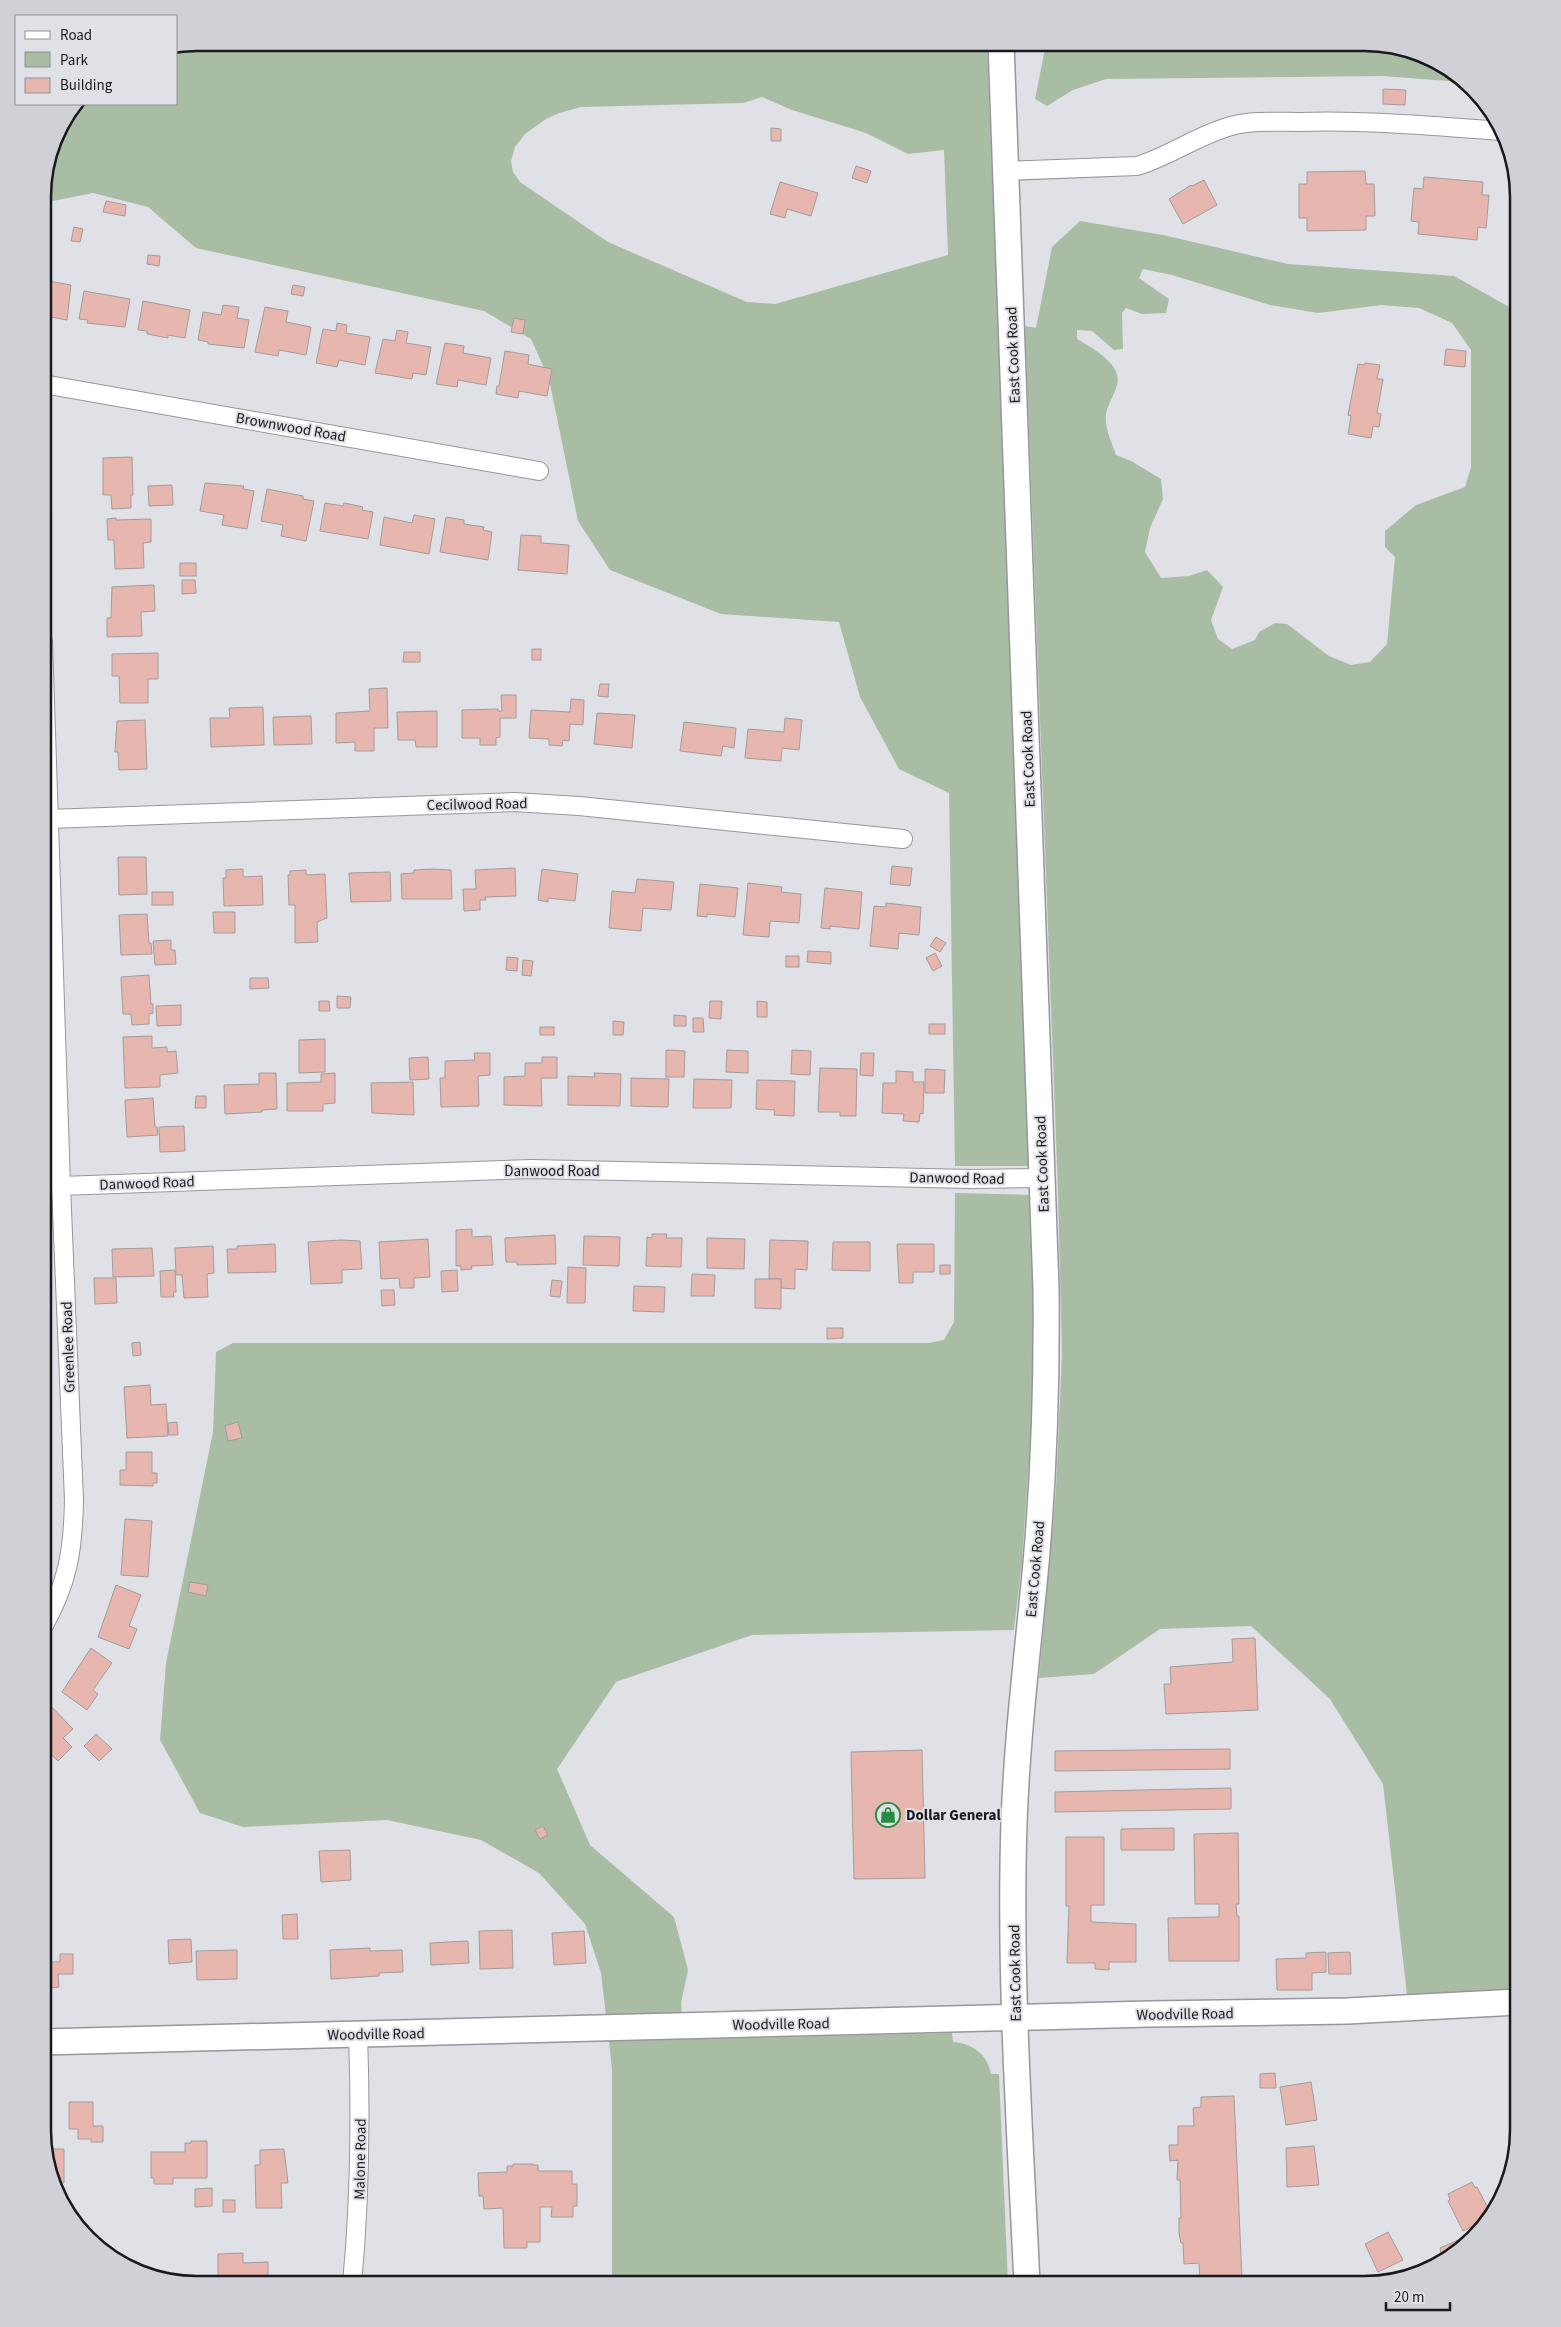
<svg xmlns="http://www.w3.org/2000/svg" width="1561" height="2327" viewBox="0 0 1561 2327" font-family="'Source Sans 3',sans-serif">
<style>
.green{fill:#a9bda5;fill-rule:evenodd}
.building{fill:#e7b7af;stroke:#a29c9b}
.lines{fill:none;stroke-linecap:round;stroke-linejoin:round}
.street-casing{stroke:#95979c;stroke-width:20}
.secondary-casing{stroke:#95979c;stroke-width:28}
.street{stroke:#fff;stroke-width:18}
.secondary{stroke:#fff;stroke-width:25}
.labels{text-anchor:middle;stroke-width:4;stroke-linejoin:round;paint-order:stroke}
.street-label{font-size:15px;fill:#1a1a1c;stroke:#dfe1e6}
.poi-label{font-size:15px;font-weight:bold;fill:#1a1a1c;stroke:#dfe1e6;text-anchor:start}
.rim{fill:none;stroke:#1a1a1c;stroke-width:2.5}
</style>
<rect width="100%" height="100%" fill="#dfe1e6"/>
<!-- green -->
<g class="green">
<path d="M 197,43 L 987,43 L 1031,1166 L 955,1166 L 949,793 L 899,769 L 860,697 L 839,622 L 721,614 L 610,570 L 578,521 L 549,379 L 531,339 L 484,311 L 196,248 L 148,207 L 93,193 L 43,203 L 43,187 L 54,138 L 77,104 L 176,104 L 176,47 ZM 762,97 L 792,110 L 866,133 L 908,154 L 944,150 L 948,255 L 775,304 L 747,302 L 608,242 L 520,182 L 513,172 L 511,161 L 515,147 L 525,134 L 546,119 L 559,113 L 581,107 L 743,103 Z"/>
<polygon points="1040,43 1374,43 1450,68 1462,82 1382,76 1106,79 1073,90 1047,106 1035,99 1045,49"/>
<path d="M 1080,221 L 1163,235 L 1288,264 L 1454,276 L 1511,308 L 1510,471 L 1518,569 L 1518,1990 L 1407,1995 L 1383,1784 L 1330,1699 L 1251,1626 L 1160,1629 L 1094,1674 L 1039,1678 L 1056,1489 L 1062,1354 L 1058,1191 L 1025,326 L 1036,328 L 1052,247 ZM 1143,269 L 1172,275 L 1270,305 L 1318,313 L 1381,305 L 1419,308 L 1452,323 L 1471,350 L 1471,467 L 1465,487 L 1416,505 L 1385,531 L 1385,547 L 1395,557 L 1387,644 L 1370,662 L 1351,665 L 1329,656 L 1287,624 L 1275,623 L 1259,632 L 1255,640 L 1232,649 L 1218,639 L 1211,620 L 1223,587 L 1207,570 L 1189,576 L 1161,578 L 1145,552 L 1150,528 L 1163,499 L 1161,479 L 1131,461 L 1116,455 C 1112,442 1104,428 1106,414 C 1108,404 1114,395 1117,385 C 1123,364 1092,348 1077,339 L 1077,330 L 1092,331 L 1114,350 L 1123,349 L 1122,313 L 1126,308 L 1142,314 L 1166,313 L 1169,299 L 1139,278 Z"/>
<polygon points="955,1193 1033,1195 1033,1403 1022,1561 1014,1630 752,1635 616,1682 557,1769 590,1845 674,1917 688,1970 681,2003 682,2015 606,2016 601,1973 585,1924 539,1873 481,1840 387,1820 243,1827 200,1813 160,1740 166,1663 213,1432 216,1352 233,1343 929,1343 944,1340 954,1322"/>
<path d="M 952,2033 L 953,2042 C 972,2043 988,2055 991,2074 L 999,2074 L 1008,2284 L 612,2284 L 612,2070 L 609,2041 Z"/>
</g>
<!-- building -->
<g class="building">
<polygon points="1383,89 1406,90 1405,105 1383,104"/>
<polygon points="771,128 781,129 781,141 771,141"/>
<polygon points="856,166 871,171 867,183 852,178"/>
<polygon points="1365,171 1366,184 1374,184 1375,216 1366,216 1366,230 1307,231 1307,218 1299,218 1299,184 1307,184 1307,172"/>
<polygon points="1424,177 1483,182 1482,195 1489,195 1486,228 1478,227 1477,240 1418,234 1419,222 1411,221 1414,188 1423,189"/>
<polygon points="1204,180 1217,205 1183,224 1169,199 1191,185 1192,186"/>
<polygon points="780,182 818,193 811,216 787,209 785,218 770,214"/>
<polygon points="106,201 126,205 125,216 103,212"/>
<polygon points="74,227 83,229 80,242 71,241"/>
<polygon points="148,255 160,256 159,266 147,264"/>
<polygon points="43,280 71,285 67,320 45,316"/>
<polygon points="293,285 305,287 303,296 291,294"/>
<polygon points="84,291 130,299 125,327 87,323 88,320 79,319"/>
<polygon points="143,301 190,310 185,338 168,335 168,338 147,334 147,331 138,330"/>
<polygon points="223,305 239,307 237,318 249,320 244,348 208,344 208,342 198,340 203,312 221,315"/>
<polygon points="265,307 288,311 286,322 311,327 306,355 279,350 278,356 255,352"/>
<polygon points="514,318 525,320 523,334 511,332"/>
<polygon points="337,323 347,325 346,333 370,337 365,365 339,360 337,367 316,363 323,329 336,331"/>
<polygon points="397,330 408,332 406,343 431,347 426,375 413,373 412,379 375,373 383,339 395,341"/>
<polygon points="445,343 464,346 463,353 491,358 486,385 458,380 457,387 436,384"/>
<polygon points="1446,349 1466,351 1465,367 1444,365"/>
<polygon points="505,351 529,355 528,364 552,369 547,396 519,391 518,398 496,394 497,386 499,386"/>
<polygon points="1365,363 1380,365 1377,379 1383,379 1377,413 1381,414 1379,427 1373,426 1371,438 1348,434 1351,416 1348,415 1358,364 1364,365"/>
<polygon points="132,457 133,495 131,495 131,508 112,509 111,495 103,495 103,458"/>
<polygon points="205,483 244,486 243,489 254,491 247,529 222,525 224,515 200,511"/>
<polygon points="172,485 173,505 149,506 148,486"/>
<polygon points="267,489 303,496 303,499 314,501 306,541 281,536 283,525 261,521"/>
<polygon points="325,503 343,506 344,503 363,507 362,510 373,512 368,539 320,531"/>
<polygon points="414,515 435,519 429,554 380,545 384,517 412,523"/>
<polygon points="446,517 464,520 464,524 484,527 483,530 492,532 488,560 440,552"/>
<polygon points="116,518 116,520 151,519 151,542 143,543 144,568 115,569 114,540 108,540 107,519"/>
<polygon points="521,535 541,536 541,543 569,545 567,574 518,570"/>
<rect x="180" y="563" width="16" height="13"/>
<polygon points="182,580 195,580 196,593 182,594"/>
<polygon points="154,585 155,611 141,612 142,636 107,637 107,618 111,618 112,587"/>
<rect x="532" y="649" width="9" height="11"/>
<polygon points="404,652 420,652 420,662 403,662"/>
<polygon points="158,653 158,679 148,679 148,703 120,703 119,676 112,676 112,654"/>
<polygon points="600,684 609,684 608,697 598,696"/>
<polygon points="387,688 388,728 374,728 374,751 355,751 355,742 336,743 336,713 370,711 369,689"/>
<polygon points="501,695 516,695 516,718 500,718 500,737 496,738 496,745 480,745 480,738 462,738 462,710 498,709 498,711 502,711"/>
<polygon points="571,699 584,700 583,725 570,724 569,741 563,740 562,746 549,745 549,739 529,738 531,710 570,712"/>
<polygon points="263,707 264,745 211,747 210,718 230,718 229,708"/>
<polygon points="437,711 437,747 416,747 415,740 398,740 397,712"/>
<polygon points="597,713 635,715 632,748 594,744"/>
<polygon points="311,716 312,744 274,745 273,717"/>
<polygon points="785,718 802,720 799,750 782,748 781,761 745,758 748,729 784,732"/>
<polygon points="145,720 147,769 119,770 118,752 115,752 117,721"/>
<polygon points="684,722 736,728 734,748 723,746 721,756 680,751"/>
<polygon points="118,857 146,857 147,894 119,895"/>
<polygon points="892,866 912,868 910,886 890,884"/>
<polygon points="515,868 516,896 485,897 486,900 480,900 480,910 464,911 463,889 476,889 475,870"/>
<polygon points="243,869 243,877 262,876 263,905 224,906 223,878 226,878 226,870"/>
<polygon points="433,869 451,870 452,899 402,899 401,874 414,873 414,870"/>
<polygon points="542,869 578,874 575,901 548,898 548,902 538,900"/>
<polygon points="306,870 306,875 325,874 327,918 317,922 318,942 295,943 295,905 289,905 288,875 290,875 290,871"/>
<polygon points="390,872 391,901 351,902 349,873"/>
<polygon points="637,879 674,882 671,910 643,908 641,931 609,928 612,891 635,893"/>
<polygon points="748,883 782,887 781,892 801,894 799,923 770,921 769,937 743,935"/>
<polygon points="700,884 738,888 735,917 707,914 707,917 697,916"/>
<polygon points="825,888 862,892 859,929 830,926 830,929 821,928"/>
<rect x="152" y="892" width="21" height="13"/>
<polygon points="886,903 921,907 919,935 899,933 898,949 870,946 874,906 886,907"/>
<polygon points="213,912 235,912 235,933 214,933"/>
<polygon points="147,914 149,943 151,943 152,954 121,955 119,915"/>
<polygon points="936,937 946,943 940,952 930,946"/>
<polygon points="171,940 171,950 175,950 176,964 155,965 153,941"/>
<polygon points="808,951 831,952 831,964 807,962"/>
<polygon points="935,953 942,966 933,971 926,958"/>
<rect x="786" y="956" width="13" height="11"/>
<polygon points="507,957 518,958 517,971 506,970"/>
<polygon points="523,960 533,961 531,976 522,975"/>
<polygon points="149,975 151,1004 153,1004 153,1013 149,1014 149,1024 132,1025 131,1014 123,1014 121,977"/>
<polygon points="250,978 268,978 269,988 250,989"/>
<polygon points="337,996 351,997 350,1008 337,1008"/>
<polygon points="319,1001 329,1001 330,1011 319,1011"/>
<polygon points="710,1001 722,1001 721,1019 709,1018"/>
<polygon points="757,1001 767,1002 767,1017 757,1017"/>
<polygon points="181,1005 181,1025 157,1026 156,1006"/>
<polygon points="674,1015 686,1016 686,1026 674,1026"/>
<polygon points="693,1018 703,1018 704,1032 693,1032"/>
<polygon points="613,1021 624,1022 623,1035 613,1035"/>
<rect x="929" y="1024" width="16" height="10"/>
<rect x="540" y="1027" width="14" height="8"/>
<polygon points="152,1036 152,1048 167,1047 167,1052 176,1051 178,1073 160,1075 160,1087 125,1088 123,1037"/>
<polygon points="325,1039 325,1072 299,1073 299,1040"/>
<polygon points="666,1050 685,1051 684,1077 666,1077"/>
<polygon points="727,1050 748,1051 748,1073 726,1072"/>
<polygon points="792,1050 811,1051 810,1075 791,1074"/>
<polygon points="474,1053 490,1053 490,1075 478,1076 479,1106 441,1107 440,1078 445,1078 445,1061 475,1060"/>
<polygon points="861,1053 874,1053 873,1076 860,1075"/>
<polygon points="428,1057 429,1079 410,1080 409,1058"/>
<polygon points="542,1057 557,1057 557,1078 541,1078 542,1106 504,1105 504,1077 525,1076 525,1063 542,1063"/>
<polygon points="820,1068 857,1069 856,1116 840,1116 840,1112 818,1112"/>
<polygon points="925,1069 945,1070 944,1093 925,1093"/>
<polygon points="896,1071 913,1072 913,1082 924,1082 923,1114 920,1113 919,1122 903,1121 904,1114 882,1113 883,1083 896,1083"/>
<polygon points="259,1073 276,1073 277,1109 262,1110 262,1112 225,1114 224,1085 259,1084"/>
<polygon points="335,1073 335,1103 323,1104 323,1111 287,1111 287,1083 321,1082 321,1074"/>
<polygon points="594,1073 621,1074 620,1106 568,1105 568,1076 595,1077"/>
<polygon points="631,1078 669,1079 668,1107 631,1106"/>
<polygon points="694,1079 732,1080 731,1108 693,1108"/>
<polygon points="757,1080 795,1081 794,1116 774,1115 775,1110 756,1109"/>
<polygon points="413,1082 414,1115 372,1113 371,1083"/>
<polygon points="196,1096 206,1096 206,1108 195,1108"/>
<polygon points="153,1098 155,1127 157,1127 158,1135 127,1137 125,1100"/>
<polygon points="184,1126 185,1151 160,1152 159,1127"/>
<polygon points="472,1229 472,1237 491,1236 493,1265 471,1266 472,1269 461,1270 461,1266 456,1266 456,1230"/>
<polygon points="652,1234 667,1234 666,1238 682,1238 681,1267 646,1266 647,1237 652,1238"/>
<polygon points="555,1235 556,1264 517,1265 517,1262 506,1262 505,1238"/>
<polygon points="584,1236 620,1237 619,1266 583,1265"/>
<polygon points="707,1238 745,1239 744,1269 707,1268"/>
<polygon points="428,1239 430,1277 414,1278 414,1288 400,1288 399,1278 381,1279 379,1242"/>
<polygon points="341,1240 360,1241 362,1269 342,1270 342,1283 311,1284 308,1242"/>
<polygon points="770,1240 808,1241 807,1270 795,1269 795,1289 781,1288 781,1279 769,1279"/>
<polygon points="833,1242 870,1242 870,1271 832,1270"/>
<polygon points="275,1244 276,1272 228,1273 227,1249 237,1249 237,1246"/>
<polygon points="897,1244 934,1244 934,1272 913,1272 913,1283 899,1283"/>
<polygon points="213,1246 214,1273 207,1274 208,1297 184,1298 182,1275 176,1275 175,1248"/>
<polygon points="152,1248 154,1276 113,1277 112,1249"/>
<rect x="940" y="1265" width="10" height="9"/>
<polygon points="568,1267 586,1268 585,1303 567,1303"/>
<polygon points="175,1270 176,1292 173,1292 174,1297 161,1297 160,1271"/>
<polygon points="457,1270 458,1291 442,1292 441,1271"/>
<polygon points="692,1274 715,1275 714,1296 691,1296"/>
<polygon points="94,1278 116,1278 117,1303 95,1304"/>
<polygon points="755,1279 781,1279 781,1309 755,1308"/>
<polygon points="552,1280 562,1281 560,1297 550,1296"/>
<polygon points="634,1286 665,1287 664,1312 633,1311"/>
<polygon points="381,1290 394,1290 395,1305 382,1306"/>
<polygon points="827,1328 843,1328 843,1338 827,1339"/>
<polygon points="140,1342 141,1355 133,1356 132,1343"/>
<polygon points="150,1385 151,1405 166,1404 168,1436 127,1438 124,1387"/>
<polygon points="177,1422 178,1435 169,1435 168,1423"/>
<polygon points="238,1422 242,1438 228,1441 225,1426"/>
<polygon points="126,1452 152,1452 152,1473 157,1473 157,1483 153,1483 153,1486 120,1485 120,1470 126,1470"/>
<polygon points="125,1519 152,1521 148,1577 121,1575"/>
<polygon points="190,1582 208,1585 206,1596 188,1592"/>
<polygon points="116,1585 141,1595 129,1626 137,1629 129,1649 98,1637"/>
<polygon points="1255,1638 1258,1710 1166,1714 1164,1684 1171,1684 1170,1667 1233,1662 1232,1639"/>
<polygon points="91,1648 112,1663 93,1690 98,1694 87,1710 62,1692"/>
<polygon points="47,1702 73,1729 63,1738 72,1747 58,1761 44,1748 43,1749 43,1707"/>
<polygon points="96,1734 112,1749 99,1761 84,1746"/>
<polygon points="1230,1749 1230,1769 1055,1771 1055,1751"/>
<polygon points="922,1750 925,1878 854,1879 851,1752"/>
<polygon points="1231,1788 1231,1809 1055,1812 1055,1792"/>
<polygon points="543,1826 548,1835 540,1839 535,1830"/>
<polygon points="1174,1828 1174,1850 1121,1850 1121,1829"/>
<polygon points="1238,1833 1239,1904 1236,1904 1237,1916 1239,1916 1239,1961 1169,1961 1168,1918 1219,1917 1219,1904 1195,1904 1194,1834"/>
<polygon points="1066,1837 1104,1837 1104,1905 1091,1905 1091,1922 1136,1924 1136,1962 1109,1962 1109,1970 1095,1969 1095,1963 1067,1963 1069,1906 1066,1906"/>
<polygon points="350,1850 351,1880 321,1882 319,1851"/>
<polygon points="297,1914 298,1939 283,1939 282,1915"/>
<polygon points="512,1930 513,1968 480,1969 479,1931"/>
<polygon points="584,1931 586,1963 554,1965 552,1933"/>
<polygon points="191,1939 192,1962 169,1964 168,1940"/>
<polygon points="468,1941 469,1963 431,1965 430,1943"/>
<polygon points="370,1948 370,1951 402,1950 403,1972 379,1973 379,1976 331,1979 330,1950"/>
<polygon points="237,1950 237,1979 197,1980 196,1951"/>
<polygon points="1326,1952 1326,1972 1312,1973 1312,1990 1277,1990 1276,1959 1306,1958 1306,1953"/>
<polygon points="1350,1952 1351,1974 1329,1974 1328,1953"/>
<polygon points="60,1954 73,1954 73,1974 58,1974 59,1987 43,1989 43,1962 60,1962"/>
<polygon points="1275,2073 1276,2088 1260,2088 1260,2074"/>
<polygon points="1311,2082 1317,2120 1286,2125 1280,2087"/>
<polygon points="1234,2096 1242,2279 1200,2281 1199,2263 1184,2264 1183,2243 1181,2243 1179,2233 1179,2218 1181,2218 1180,2180 1177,2180 1178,2160 1170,2161 1169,2145 1178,2145 1178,2126 1194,2126 1193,2108 1201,2107 1201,2097"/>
<polygon points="69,2102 93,2102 93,2126 103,2126 103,2142 91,2142 91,2139 78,2139 78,2129 69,2129"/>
<polygon points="191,2141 207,2141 207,2178 173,2178 173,2184 154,2184 154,2178 151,2178 151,2152 185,2152 185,2143 191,2143"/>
<polygon points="1314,2146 1319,2185 1287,2187 1286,2148"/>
<polygon points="48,2149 64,2149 64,2183 57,2183"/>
<polygon points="284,2149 288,2183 281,2183 282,2208 256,2208 255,2165 260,2165 260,2150"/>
<polygon points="513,2164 533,2164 533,2165 538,2165 538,2171 572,2171 572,2184 577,2184 577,2206 573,2206 573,2217 551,2217 552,2207 540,2207 540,2242 527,2242 527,2248 504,2248 503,2208 484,2209 483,2196 479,2196 478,2173 507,2172 507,2166 513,2166"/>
<polygon points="1472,2182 1475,2188 1477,2187 1491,2214 1485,2220 1463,2231 1448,2201 1450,2200 1448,2194"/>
<polygon points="212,2188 212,2206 195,2207 195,2189"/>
<rect x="223" y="2200" width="12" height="12"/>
<polygon points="1388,2232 1403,2260 1378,2272 1365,2244"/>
<polygon points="1465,2237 1466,2239 1443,2262 1440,2248"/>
<polygon points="243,2253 243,2263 268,2262 268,2284 241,2284 240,2277 218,2277 218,2254"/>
</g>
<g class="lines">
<defs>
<g id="street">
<path d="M 1006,171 L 1137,166 C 1170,156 1198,135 1231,126 C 1253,120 1277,122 1300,122 C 1367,120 1434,126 1501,131"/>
<polyline points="43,384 539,471"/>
<polyline points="49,819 514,802 579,806 903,839"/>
<polyline points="61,1186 532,1169 970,1179 1043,1178"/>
<path d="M 43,1627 C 68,1583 73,1551 74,1500 L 61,1186 L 43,641"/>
<path d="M 352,2284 C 360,2200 361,2118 358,2034"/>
</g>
<g id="secondary">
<path d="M 1001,43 L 1046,1288 C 1047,1379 1044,1472 1036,1563 C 1028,1650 1017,1736 1014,1823 C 1009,1977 1020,2131 1027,2284"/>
<polyline points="43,2042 1150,2014 1347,2011 1518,2002"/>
</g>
</defs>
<!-- street casing -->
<use href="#street" class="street-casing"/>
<!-- secondary casing -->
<use href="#secondary" class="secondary-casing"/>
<!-- street -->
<use href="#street" class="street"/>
<!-- secondary -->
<use href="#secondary" class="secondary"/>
</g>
<!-- icons -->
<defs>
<symbol id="shop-ring" viewBox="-11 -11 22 22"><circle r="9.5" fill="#dfe1e6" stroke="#258c42" stroke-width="1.5"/><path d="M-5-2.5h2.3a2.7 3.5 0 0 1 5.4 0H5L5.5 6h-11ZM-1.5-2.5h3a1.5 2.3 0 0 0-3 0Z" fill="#258c42"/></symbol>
</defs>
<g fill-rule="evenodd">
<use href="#shop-ring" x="874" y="1801" width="28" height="28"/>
</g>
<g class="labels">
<!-- street labels -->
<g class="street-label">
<text transform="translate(1013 355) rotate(-92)" y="5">East Cook Road</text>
<text transform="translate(291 427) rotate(10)" y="5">Brownwood Road</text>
<text transform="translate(1028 759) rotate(-92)" y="5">East Cook Road</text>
<text transform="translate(477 804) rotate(-1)" y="5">Cecilwood Road</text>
<text transform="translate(1042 1164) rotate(-92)" y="5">East Cook Road</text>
<text x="552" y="1176">Danwood Road</text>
<text transform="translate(957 1178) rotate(1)" y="5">Danwood Road</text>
<text transform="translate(147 1183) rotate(-2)" y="5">Danwood Road</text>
<text transform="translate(68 1347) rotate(-92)" y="5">Greenlee Road</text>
<text transform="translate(1035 1569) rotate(-85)" y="5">East Cook Road</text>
<text transform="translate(1015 1973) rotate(-91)" y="5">East Cook Road</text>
<text transform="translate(1185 2014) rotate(-1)" y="5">Woodville Road</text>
<text transform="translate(781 2024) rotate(-1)" y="5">Woodville Road</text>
<text transform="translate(376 2034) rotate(-1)" y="5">Woodville Road</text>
<text transform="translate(360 2159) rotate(-89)" y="5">Malone Road</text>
</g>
<!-- poi labels -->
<g class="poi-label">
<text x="906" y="1820">Dollar General</text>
</g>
</g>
<!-- crop -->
<path d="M0 0H1561V2327H0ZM197 51H1364A146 146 0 0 1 1510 197V2130A146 146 0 0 1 1364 2276H197A146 146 0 0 1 51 2130V197A146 146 0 0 1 197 51Z" fill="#cfd1d6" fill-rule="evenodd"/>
<path class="rim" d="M197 51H1364A146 146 0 0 1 1510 197V2130A146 146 0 0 1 1364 2276H197A146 146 0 0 1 51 2130V197A146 146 0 0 1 197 51Z"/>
<!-- legend -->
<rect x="15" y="15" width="162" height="90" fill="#dfe1e6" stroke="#909195"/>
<rect x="25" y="31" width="25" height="8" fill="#ffffff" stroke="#909195"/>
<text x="60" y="40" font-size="15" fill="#1a1a1c">Road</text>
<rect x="25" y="52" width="25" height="15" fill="#a9bda5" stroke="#909195"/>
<text x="60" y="65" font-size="15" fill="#1a1a1c">Park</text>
<rect x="25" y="78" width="25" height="15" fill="#e7b7af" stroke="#909195"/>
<text x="60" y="90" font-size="15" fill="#1a1a1c">Building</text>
<!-- scale -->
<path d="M1386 2302v8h64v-8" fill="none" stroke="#1a1a1c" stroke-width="2.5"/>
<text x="1394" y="2302" font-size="15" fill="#1a1a1c" stroke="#dfe1e6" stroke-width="4" paint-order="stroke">20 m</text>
</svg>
